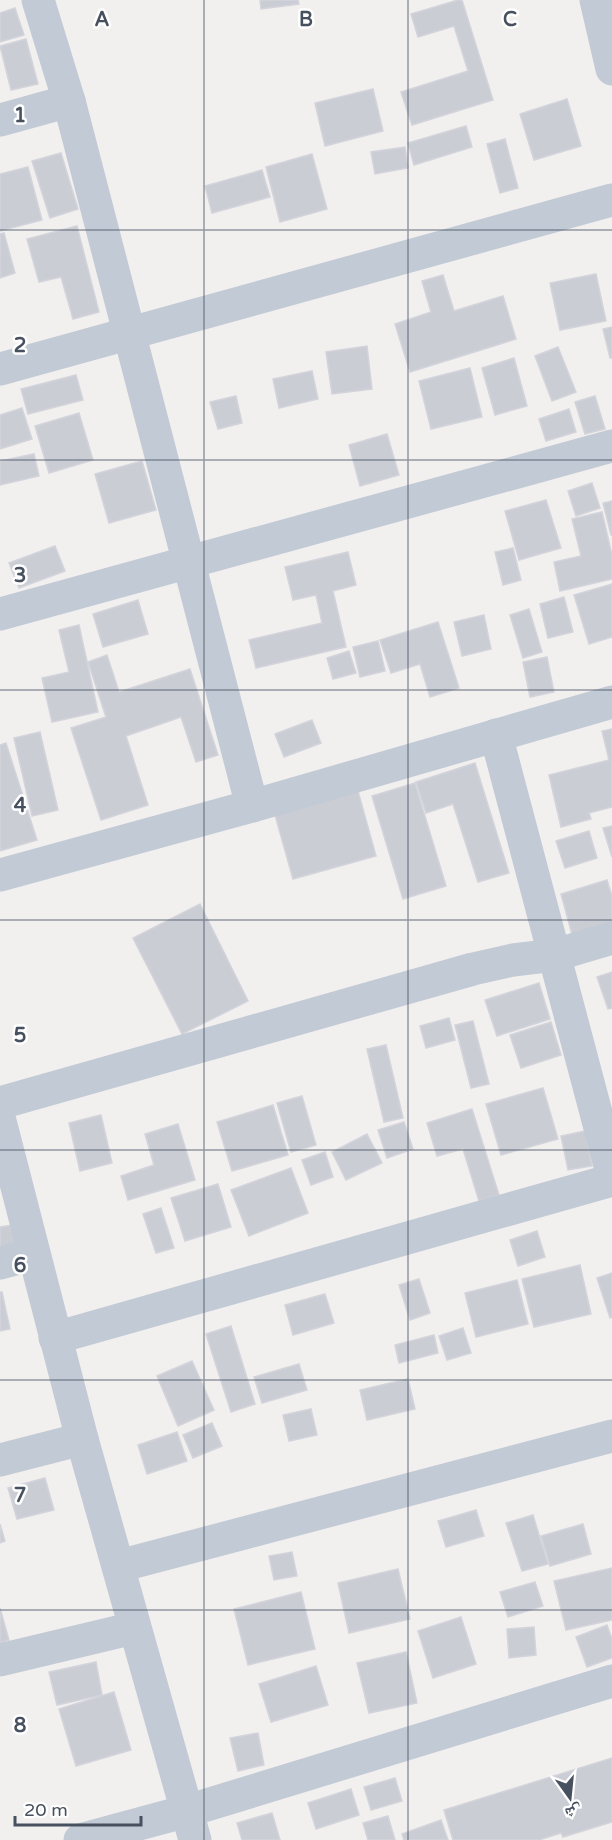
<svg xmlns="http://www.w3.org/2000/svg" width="612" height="1840" viewBox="0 0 612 1840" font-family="'Varela Round','Noto Naskh Arabic',sans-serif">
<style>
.building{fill:#cbcdd5;stroke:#d3d4db;stroke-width:1.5}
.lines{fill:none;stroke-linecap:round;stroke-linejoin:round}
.street{stroke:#c2cad5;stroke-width:33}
.grid{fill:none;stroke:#46505e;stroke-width:1.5;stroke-opacity:0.55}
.grid-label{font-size:20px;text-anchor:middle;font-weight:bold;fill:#46505e;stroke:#fff;stroke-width:5;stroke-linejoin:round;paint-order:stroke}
</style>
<rect width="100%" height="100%" fill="#f2efef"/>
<!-- building -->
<g class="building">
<polygon points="260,0 298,0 299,4 261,9"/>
<polygon points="458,0 462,0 493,100 412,125 401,92 468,71 454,26 418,37 411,14"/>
<polygon points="15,8 24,35 0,42 0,13"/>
<polygon points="26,39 38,84 11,90 0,46"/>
<polygon points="373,89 383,131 325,146 315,103"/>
<polygon points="567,99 581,146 534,160 520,114"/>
<polygon points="466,126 472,147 414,165 408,143"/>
<polygon points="505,139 518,188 500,193 487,144"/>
<polygon points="405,147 408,168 375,174 371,152"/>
<polygon points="61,153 78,209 50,218 32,161"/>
<polygon points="312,154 327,209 280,222 266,167"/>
<polygon points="28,167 42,220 0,231 0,174"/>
<polygon points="262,170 270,197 212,213 205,186"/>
<polygon points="77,226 99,312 73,319 61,277 39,282 27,239"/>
<polygon points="4,233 15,273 0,278 0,234"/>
<polygon points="596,274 606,321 560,330 550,283"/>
<polygon points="443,275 454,311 503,296 516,339 410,372 395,324 431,312 422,281"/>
<polygon points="612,327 612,358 610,358 603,329"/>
<polygon points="367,346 372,389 332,394 326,352"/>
<polygon points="558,347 576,392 552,401 535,356"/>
<polygon points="514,358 527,406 495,415 482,368"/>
<polygon points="470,368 482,417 431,429 419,381"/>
<polygon points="312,371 318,399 279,408 273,379"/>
<polygon points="76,375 83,400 28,414 21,389"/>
<polygon points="236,396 242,423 218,429 210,402"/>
<polygon points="595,396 605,429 585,434 575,402"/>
<polygon points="22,408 32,439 0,449 0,415"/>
<polygon points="569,409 576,432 546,441 539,419"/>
<polygon points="79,413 93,460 49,473 35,426"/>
<polygon points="387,434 399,475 360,486 349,445"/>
<polygon points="34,454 39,476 0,485 0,461"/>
<polygon points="142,461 156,510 109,523 95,474"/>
<polygon points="592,483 600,508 576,516 568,491"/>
<polygon points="546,500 561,548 519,560 505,511"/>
<polygon points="612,501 612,535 611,535 603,503"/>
<polygon points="602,512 612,555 612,579 560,591 554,562 581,556 572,519"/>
<polygon points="55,546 65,571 19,588 9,563"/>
<polygon points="513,548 521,580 503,585 495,552"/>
<polygon points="348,552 356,585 333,591 346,647 256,668 249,640 322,623 316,595 293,600 285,567"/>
<polygon points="612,584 612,637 589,644 574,595"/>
<polygon points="564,597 573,632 548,638 540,604"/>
<polygon points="138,600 148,634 103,647 93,614"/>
<polygon points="529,609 542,652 523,658 510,615"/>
<polygon points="484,615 491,649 462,656 454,622"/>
<polygon points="438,622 459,688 430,697 420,664 391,673 380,640"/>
<polygon points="79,625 98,712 52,722 42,678 69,672 59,630"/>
<polygon points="378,641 385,671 360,677 353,647"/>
<polygon points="349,651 356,673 333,679 327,658"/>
<polygon points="107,655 119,692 190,669 218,755 196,762 181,717 126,736 148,805 101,820 71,728 106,717 88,662"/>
<polygon points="547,657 554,692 530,697 523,662"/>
<polygon points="312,720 321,743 284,757 275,734"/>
<polygon points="612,729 612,807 589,813 591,819 561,827 549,775 609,760 602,731"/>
<polygon points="40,732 58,810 32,816 14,738"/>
<polygon points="6,743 37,840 0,851 0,745"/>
<polygon points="475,763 509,873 478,882 453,804 426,813 416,782"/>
<polygon points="415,783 446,886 403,899 372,796"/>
<polygon points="358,791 376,856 293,879 275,815"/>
<polygon points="612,826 612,857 603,828"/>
<polygon points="589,831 597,858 565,868 556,841"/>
<polygon points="607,880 612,896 612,927 573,938 561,894"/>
<polygon points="200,904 248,1001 182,1034 133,938"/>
<polygon points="612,972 612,1008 608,1009 597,977"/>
<polygon points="539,983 550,1019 497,1036 485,1000"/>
<polygon points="449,1018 455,1040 426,1048 420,1026"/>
<polygon points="473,1021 489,1084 471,1088 455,1025"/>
<polygon points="551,1022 561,1055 521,1068 510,1035"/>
<polygon points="386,1045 403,1118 384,1122 367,1049"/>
<polygon points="543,1088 558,1139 501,1155 486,1104"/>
<polygon points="302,1096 316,1145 291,1152 277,1103"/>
<polygon points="273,1105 288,1155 232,1171 217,1122"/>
<polygon points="472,1109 499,1195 479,1201 463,1149 437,1156 427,1123"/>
<polygon points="101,1115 112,1163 80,1171 69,1123"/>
<polygon points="404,1122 413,1149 387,1158 378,1130"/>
<polygon points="178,1124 195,1180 128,1200 121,1176 154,1165 145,1134"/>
<polygon points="585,1131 592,1166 568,1170 561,1136"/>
<polygon points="367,1134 382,1163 346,1180 332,1152"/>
<polygon points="325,1152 333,1177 311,1185 302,1160"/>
<polygon points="291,1168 308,1213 249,1236 231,1190"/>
<polygon points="218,1184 231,1227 185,1241 171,1198"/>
<polygon points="161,1208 174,1248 156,1253 143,1214"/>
<polygon points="12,1225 19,1253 0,1257 0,1227"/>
<polygon points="537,1231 545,1257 518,1266 510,1240"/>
<polygon points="580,1265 591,1314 534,1327 522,1279"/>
<polygon points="612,1273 612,1317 610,1318 597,1278"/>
<polygon points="419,1279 430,1313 410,1320 399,1285"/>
<polygon points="517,1280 528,1324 476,1337 465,1293"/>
<polygon points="0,1292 2,1292 10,1329 0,1331"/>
<polygon points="325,1294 334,1323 293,1335 285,1305"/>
<polygon points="231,1326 255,1404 231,1412 206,1334"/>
<polygon points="463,1328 471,1353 447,1360 439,1336"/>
<polygon points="434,1335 438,1353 399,1363 395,1345"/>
<polygon points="192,1361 214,1410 178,1426 157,1376"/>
<polygon points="299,1364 307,1390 262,1403 254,1377"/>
<polygon points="408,1379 415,1409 367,1420 360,1390"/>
<polygon points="311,1409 317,1435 289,1441 283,1415"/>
<polygon points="212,1423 222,1446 193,1458 183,1435"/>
<polygon points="177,1432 187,1461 147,1474 138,1445"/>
<polygon points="45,1478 54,1510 17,1519 8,1488"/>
<polygon points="476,1510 484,1536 446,1547 438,1521"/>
<polygon points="533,1515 548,1564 522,1571 506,1523"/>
<polygon points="0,1524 5,1541 0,1543"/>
<polygon points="583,1524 591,1554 550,1566 541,1536"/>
<polygon points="292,1552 297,1576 274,1580 269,1556"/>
<polygon points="612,1568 612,1620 566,1630 554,1581"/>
<polygon points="398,1569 410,1619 349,1633 338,1583"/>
<polygon points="535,1582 543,1606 508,1617 500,1592"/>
<polygon points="301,1592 315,1649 248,1665 234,1609"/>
<polygon points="0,1608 9,1640 0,1643"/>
<polygon points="461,1617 476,1664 433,1678 418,1631"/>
<polygon points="607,1625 612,1639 612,1658 587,1667 576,1637"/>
<polygon points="534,1627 536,1655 509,1658 507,1629"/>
<polygon points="406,1652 417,1703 369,1713 357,1663"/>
<polygon points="96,1662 102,1695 57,1705 49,1672"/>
<polygon points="316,1666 328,1705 271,1722 259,1684"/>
<polygon points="114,1692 131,1750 76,1766 59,1709"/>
<polygon points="258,1733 264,1765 238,1771 230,1738"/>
<polygon points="612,1758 612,1822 563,1837 561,1833 539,1840 453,1840 444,1810"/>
<polygon points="395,1778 402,1801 371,1810 364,1787"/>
<polygon points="351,1789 359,1815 316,1829 308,1803"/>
<polygon points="272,1813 280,1840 242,1840 237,1823"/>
<polygon points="388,1816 395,1840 368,1840 363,1823"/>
<polygon points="441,1820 448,1840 404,1840 402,1834"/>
</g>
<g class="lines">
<!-- street -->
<g class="street">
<polyline points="38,0 69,101 252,806"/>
<polyline points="596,0 612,69"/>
<polyline points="0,120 69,101"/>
<polyline points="0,369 612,200"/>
<polyline points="0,614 612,446"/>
<polyline points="496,735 612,1173"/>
<polyline points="0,875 252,806 612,702"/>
<polyline points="0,1103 473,969 513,960 555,955 612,938"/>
<polyline points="0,1121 82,1439 195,1840"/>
<polyline points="0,1263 34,1254"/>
<polyline points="55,1338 612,1180"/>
<polyline points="0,1460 82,1439"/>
<polyline points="119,1566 612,1436"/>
<polyline points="0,1660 134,1628"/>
<polyline points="80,1840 187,1811 612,1681"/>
</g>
</g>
<!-- grid -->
<path class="grid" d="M 204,0 L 204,1840M 408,0 L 408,1840M 0,230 L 612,230M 0,460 L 612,460M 0,690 L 612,690M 0,920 L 612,920M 0,1150 L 612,1150M 0,1380 L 612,1380M 0,1610 L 612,1610"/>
<g class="grid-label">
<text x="102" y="26">A</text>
<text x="306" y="26">B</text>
<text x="510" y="26">C</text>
<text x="20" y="122">1</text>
<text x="20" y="352">2</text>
<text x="20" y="582">3</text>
<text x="20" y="812">4</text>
<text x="20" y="1042">5</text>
<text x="20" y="1272">6</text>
<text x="20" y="1502">7</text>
<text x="20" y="1732">8</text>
</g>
<!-- north arrow -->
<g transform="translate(570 1798) rotate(165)" stroke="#ffffff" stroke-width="4.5" paint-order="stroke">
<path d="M0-4.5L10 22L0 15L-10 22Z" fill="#46505e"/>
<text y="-9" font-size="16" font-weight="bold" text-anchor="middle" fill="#46505e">ش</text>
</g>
<!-- scale -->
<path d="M15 1816v9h126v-9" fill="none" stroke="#46505e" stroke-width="3"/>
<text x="24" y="1816" font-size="18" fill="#46505e" stroke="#ffffff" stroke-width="4.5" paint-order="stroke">20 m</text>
</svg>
